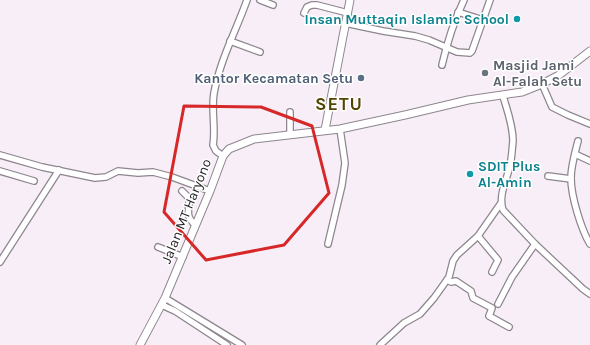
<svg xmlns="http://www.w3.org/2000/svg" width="590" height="345" viewBox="0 0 590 345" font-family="Karla,sans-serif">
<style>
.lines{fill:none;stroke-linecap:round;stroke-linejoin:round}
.minor-casing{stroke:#8e868e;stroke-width:8}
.major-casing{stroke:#8e868e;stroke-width:9}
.minor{stroke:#fff;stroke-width:5.5}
.major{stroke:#fff;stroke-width:7}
.marked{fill:none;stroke:#d62828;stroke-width:3;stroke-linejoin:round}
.culture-dot{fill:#0f9aa8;stroke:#fff;stroke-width:1.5}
.worship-dot{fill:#6b7280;stroke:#fff;stroke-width:1.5}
.service-dot{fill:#5c6f8a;stroke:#fff;stroke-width:1.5}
.labels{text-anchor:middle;stroke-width:3;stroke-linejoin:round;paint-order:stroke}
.culture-label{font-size:14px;font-weight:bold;fill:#0d838f;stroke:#fff;text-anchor:end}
.worship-label{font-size:14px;font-weight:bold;fill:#5b616d;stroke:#fff;text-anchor:start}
.service-label{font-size:14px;font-weight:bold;fill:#4e5e75;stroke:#fff;text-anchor:end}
.street-label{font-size:14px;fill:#252225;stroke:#fff}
.district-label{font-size:18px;font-weight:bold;letter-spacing:1px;fill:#524502;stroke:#fff}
</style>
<rect width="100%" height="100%" fill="#f7eef7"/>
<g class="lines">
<defs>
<g id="minor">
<polyline points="260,0 273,5"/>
<polyline points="458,12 483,20"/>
<polyline points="304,13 307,7 312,5 317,5 348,13"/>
<polyline points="345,23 383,31 415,36 429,40 457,52 470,53 472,51 490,0"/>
<polyline points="230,41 260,52"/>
<path d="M 442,65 C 447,43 454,21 464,0"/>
<polyline points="542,84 552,107 568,115 590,124"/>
<path d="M 503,96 C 507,110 513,125 513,141 C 512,149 512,157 510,165 C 507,180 498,195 503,210 L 535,244 L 583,289 L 590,294"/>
<polyline points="290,134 290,112"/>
<path d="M 578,141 C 575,153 571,166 571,178 C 571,196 581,229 590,244"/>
<polyline points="575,154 590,161"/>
<polyline points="0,155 42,167 95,178 106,177 118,171 138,173 153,172 172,177 210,191"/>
<path d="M 223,156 L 216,151 L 213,145 C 216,128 211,110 214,93 C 220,60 236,31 247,0"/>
<polyline points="0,171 34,181"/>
<polyline points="548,176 571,179"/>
<path d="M 182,191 L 189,198 C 190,211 184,214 195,225"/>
<polyline points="478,236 498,260 492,272"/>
<polyline points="328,244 342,185 345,163 340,129"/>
<polyline points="158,247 183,257"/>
<polyline points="0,262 59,170"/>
<polyline points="447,280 451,282 456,281 471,291 473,298 492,308 489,316 509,327"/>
<polyline points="165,298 242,345"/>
<polyline points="498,304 512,277 535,244"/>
<polyline points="162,305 175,311 227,345"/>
<polyline points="380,345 404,323 420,314 434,298 449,277 453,261 457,255 478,236 501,203"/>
</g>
<g id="major">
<polyline points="325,130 350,0"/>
<polyline points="140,345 165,298 210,191 223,156 229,149 254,139 340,129 405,115 468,100 522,92 542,84 559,75 590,51"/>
</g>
</defs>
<!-- minor casing -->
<use href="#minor" class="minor-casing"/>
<!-- major casing -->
<use href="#major" class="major-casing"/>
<!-- minor -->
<use href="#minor" class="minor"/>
<!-- major -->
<use href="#major" class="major"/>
</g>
<!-- marked area -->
<path class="marked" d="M 184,106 L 261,107 L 312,126 L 329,193 L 284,245 L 206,260 L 164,212 Z"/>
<!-- markers -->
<g class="culture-dot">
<circle cx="517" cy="19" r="4"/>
<circle cx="470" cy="174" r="4"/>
</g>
<circle class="worship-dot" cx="485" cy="73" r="4"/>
<circle class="service-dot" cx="361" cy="78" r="4"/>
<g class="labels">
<!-- culture labels -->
<g class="culture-label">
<text x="509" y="24">Insan Muttaqin Islamic School</text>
<text x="478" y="171" text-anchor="start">SDIT Plus<tspan x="478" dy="16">Al-Amin</tspan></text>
</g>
<!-- worship labels -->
<g class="worship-label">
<text x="493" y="70">Masjid Jami<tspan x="493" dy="16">Al-Falah Setu</tspan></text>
</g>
<!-- service labels -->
<g class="service-label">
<text x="353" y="83">Kantor Kecamatan Setu</text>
</g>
<!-- street labels -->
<g class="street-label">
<text transform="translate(186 211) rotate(-68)" y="5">Jalan MT Haryono</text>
</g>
<!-- district labels -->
<g class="district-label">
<text x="339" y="110">SETU</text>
</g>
</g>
</svg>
